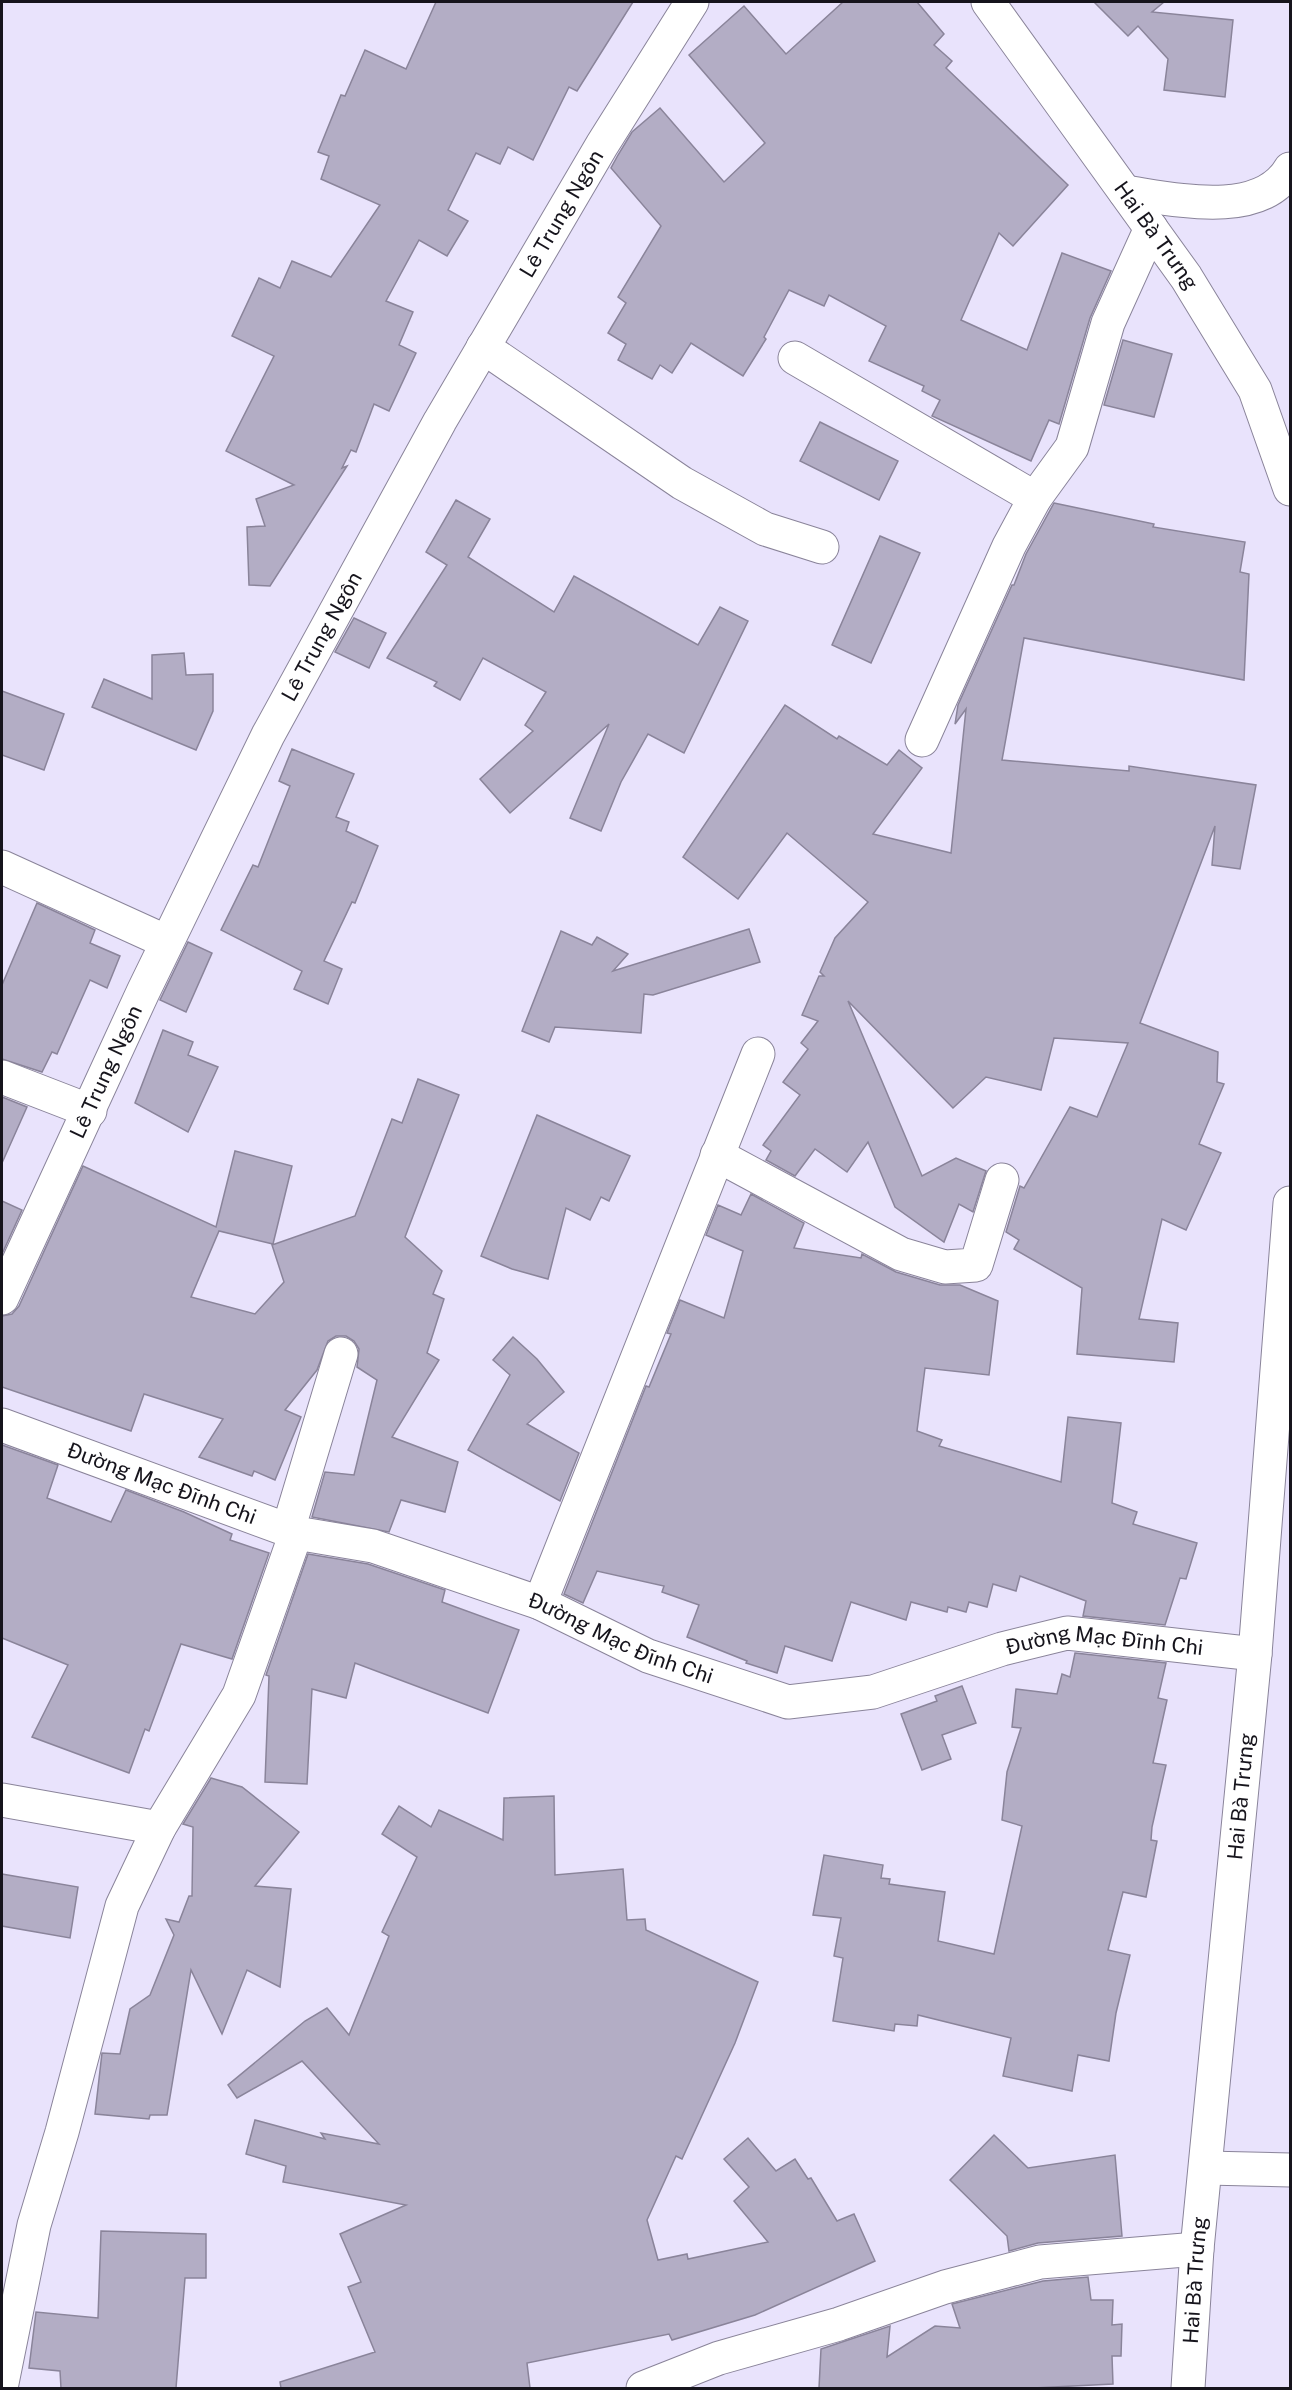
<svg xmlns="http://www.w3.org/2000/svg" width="1292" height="2390" viewBox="0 0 1292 2390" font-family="'Public Sans',sans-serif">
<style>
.building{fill:#b3adc5;stroke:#8a849a;stroke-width:1.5}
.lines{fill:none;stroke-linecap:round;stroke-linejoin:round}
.minor-casing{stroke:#8a849a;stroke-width:35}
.major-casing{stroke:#8a849a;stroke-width:35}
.minor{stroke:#fff;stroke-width:33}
.major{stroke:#fff;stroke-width:33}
.labels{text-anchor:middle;stroke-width:6;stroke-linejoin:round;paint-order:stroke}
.street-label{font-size:21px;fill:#16141c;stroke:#fff}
</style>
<rect width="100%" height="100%" fill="#e9e3fc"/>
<!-- building -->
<g class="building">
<polygon points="436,2 633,2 577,91 569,87 533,160 508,147 500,164 476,153 448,210 468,221 447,256 419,240 386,301 413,312 399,345 416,353 389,411 374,404 356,452 351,450 342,468 347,466 270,586 249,585 247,527 265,526 256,499 294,485 226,451 274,356 232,336 259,278 280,288 292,261 331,277 380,205 321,179 329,156 318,152 341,95 345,96 365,50 406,69"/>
<polygon points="843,2 917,2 944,34 934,45 952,61 946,68 1068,185 1013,246 999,233 961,320 1027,350 1062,253 1111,271 1090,318 1059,424 1049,420 1031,461 932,416 940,400 922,391 924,386 869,361 886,326 829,295 824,306 789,290 764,337 766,339 743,376 691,343 672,373 660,365 652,379 618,360 626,344 608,333 626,303 618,297 661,226 611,168 618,155 632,132 660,108 724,182 765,143 689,55 744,6 786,54"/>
<polygon points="1094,2 1164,2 1152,12 1233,20 1225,97 1164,90 1168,59 1138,26 1128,36"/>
<polygon points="1123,340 1172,354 1154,417 1104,405"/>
<polygon points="820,422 898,461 879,500 800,461"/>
<polygon points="456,500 490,519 468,557 554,612 574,576 698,645 720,607 748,621 684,753 648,734 621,782 601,831 570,818 609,724 510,813 480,779 533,731 525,725 546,692 483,658 460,700 434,686 437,682 387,658 447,565 426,552"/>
<polygon points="1054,503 1154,524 1153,527 1245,542 1240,572 1249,574 1244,680 1024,638 1002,760 1129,771 1129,766 1256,785 1240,869 1212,865 1215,826 1140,1023 1218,1052 1217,1082 1224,1084 1199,1144 1221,1153 1186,1230 1162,1219 1139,1319 1178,1323 1174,1362 1077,1354 1082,1288 1014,1249 1019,1240 1006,1232 1020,1186 1024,1188 1070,1107 1097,1117 1128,1043 1054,1038 1041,1090 986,1077 953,1108 848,1001 922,1176 956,1158 986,1171 973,1212 959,1204 944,1242 895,1207 868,1142 847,1172 815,1149 795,1176 766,1160 771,1151 763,1145 800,1095 783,1082 808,1049 801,1043 818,1021 802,1015 819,976 824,976 820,972 835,938 868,902 787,833 738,899 683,857 785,705 837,739 839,736 887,765 899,750 922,768 873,834 951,853 966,709 955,724 958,705 1012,585 1014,585 1026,554"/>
<polygon points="880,536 920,553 871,663 832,645"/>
<polygon points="354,618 386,633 369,668 335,652"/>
<polygon points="184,653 186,675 213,674 213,711 196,750 92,707 104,679 152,699 152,655"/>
<polygon points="2,691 64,714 44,770 2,755"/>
<polygon points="292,749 354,774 336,817 349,822 346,831 378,846 355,903 352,902 324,961 342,969 328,1004 294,989 302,971 221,930 253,865 258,867 290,786 279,781"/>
<polygon points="37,903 95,930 90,943 120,956 107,988 90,980 57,1054 52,1052 42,1072 2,1059 2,985"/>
<polygon points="749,929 760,962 653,995 644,994 641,1033 555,1027 549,1042 522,1031 561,931 592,945 597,937 628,954 613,971"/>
<polygon points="188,942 212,953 186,1012 160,1000"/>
<polygon points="163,1030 193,1042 188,1055 218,1067 188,1132 135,1103"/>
<polygon points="418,1079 459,1095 405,1237 442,1271 433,1294 444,1299 427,1353 439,1360 392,1437 458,1462 445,1512 401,1500 389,1532 312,1517 325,1472 354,1475 377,1380 357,1367 359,1349 354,1341 346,1336 336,1336 328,1341 317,1370 285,1410 301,1417 275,1480 254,1471 252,1476 199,1457 223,1419 144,1394 131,1431 2,1387 2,1316 12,1314 19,1306 83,1166 216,1227 235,1151 292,1166 273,1244 219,1231 191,1297 255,1314 284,1282 272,1245 355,1216 392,1119 402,1123"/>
<polygon points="2,1097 27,1107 2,1163"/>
<polygon points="537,1115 630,1156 609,1201 601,1197 590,1220 566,1208 548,1279 512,1269 481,1256"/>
<polygon points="751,1194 804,1223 794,1248 861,1258 862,1254 896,1272 940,1285 960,1285 998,1301 989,1375 925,1368 917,1431 942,1440 939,1446 1061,1482 1068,1417 1121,1423 1112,1503 1137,1512 1133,1524 1197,1543 1186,1579 1180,1578 1165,1625 1083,1616 1086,1601 1020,1576 1016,1591 993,1584 987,1607 969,1602 966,1612 948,1607 947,1612 911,1602 906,1620 851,1602 832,1661 785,1646 777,1673 746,1663 747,1661 687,1637 699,1605 662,1592 664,1586 597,1571 583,1603 564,1594 646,1386 649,1387 671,1334 667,1333 680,1300 724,1318 743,1251 706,1235 718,1205 741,1215"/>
<polygon points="2,1201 22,1210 2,1254"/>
<polygon points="513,1337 537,1359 564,1392 527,1424 579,1453 560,1501 468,1450 510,1375 493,1360"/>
<polygon points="2,1445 58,1465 47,1498 111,1522 126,1490 184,1512 232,1534 230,1540 269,1553 232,1659 181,1644 149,1731 145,1729 129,1773 32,1737 68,1665 2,1638"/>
<polygon points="308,1554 368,1564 445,1590 442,1602 519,1630 488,1713 355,1663 346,1698 312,1689 307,1784 265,1782 269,1676 266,1675"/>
<polygon points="1075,1653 1166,1663 1158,1698 1167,1700 1153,1763 1166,1765 1152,1827 1151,1840 1157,1841 1146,1897 1123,1892 1108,1950 1130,1955 1116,2013 1109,2061 1078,2055 1072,2091 1003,2076 1011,2038 918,2015 917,2026 895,2024 894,2031 833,2021 843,1958 834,1956 841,1918 813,1915 824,1855 883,1865 881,1878 890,1879 889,1884 945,1892 938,1941 994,1954 1022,1826 1002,1820 1007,1772 1021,1728 1012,1727 1016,1689 1057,1694 1062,1674 1070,1677"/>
<polygon points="962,1686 976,1723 942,1735 951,1759 922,1770 901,1714 937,1701 935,1696"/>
<polygon points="211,1778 242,1787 299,1832 255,1886 291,1889 280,1987 247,1970 222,2034 191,1970 167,2115 150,2115 149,2119 95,2114 102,2053 120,2054 130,2009 150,1995 174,1935 166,1919 179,1922 189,1896 192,1896 193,1827 183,1824"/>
<polygon points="554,1796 555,1875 623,1869 627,1920 645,1919 646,1930 758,1982 735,2043 682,2159 676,2156 647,2220 658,2260 687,2254 688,2259 768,2242 734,2201 749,2187 724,2159 748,2138 776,2171 795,2159 808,2179 811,2178 837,2221 854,2214 875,2261 755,2315 672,2340 669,2334 527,2363 530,2388 281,2388 280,2382 375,2352 348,2287 361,2282 340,2234 406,2205 283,2182 286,2166 246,2154 255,2120 325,2139 321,2133 379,2144 302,2061 237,2098 228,2085 305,2021 327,2008 349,2035 389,1936 382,1932 417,1857 382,1834 399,1806 431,1827 439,1810 503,1840 504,1798"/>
<polygon points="2,1874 78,1887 70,1938 2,1926"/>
<polygon points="994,2135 1028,2168 1115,2155 1122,2236 1038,2243 1009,2251 1007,2236 950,2180"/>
<polygon points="101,2231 206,2234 206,2278 185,2278 176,2388 61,2388 60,2371 29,2368 36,2312 98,2318"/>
<polygon points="1088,2277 1091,2300 1113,2300 1112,2325 1122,2324 1121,2356 1112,2356 1113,2384 1033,2388 819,2388 821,2349 890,2326 887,2357 935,2326 960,2328 952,2304 1043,2281"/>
</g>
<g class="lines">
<defs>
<g id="minor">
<path d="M 1125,192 C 1173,199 1260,220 1290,169"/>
<polyline points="483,347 682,483 765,529 822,547"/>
<polyline points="795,358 1035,498"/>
<polyline points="922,740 1009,546 1035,498 1072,447 1108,323 1151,228"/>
<polyline points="2,867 167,942"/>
<polyline points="2,1077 90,1111"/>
<polyline points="717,1155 901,1254 945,1267 976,1265 1002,1180"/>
<path id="s1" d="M 2,1298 L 143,992 L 268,735 L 440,421 L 602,145 L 692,2"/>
<path id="s2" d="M 2,1425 L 296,1533 L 373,1546 L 540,1603 L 648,1656 L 788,1702 L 873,1692 L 1002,1649 L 1067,1633 L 1255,1654"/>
<polyline points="288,1530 341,1354"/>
<polyline points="540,1603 758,1054"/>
<polyline points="2,1800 159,1828"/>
<polyline points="1206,2168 1290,2170"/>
<polyline points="2,2383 34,2225 62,2132 122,1906 159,1828 239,1695 296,1533"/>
<polyline points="643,2388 719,2358 839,2324 945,2287 1040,2262 1197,2249"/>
</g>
<g id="major">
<path id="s3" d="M 988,2 L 1186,277 L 1255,390 L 1290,489"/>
<path id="s4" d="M 1188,2388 L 1197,2249 L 1255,1654 L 1290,1203"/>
</g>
</defs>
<!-- minor casing -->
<use href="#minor" class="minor-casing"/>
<!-- major casing -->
<use href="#major" class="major-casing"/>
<!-- minor -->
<use href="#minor" class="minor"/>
<!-- major -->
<use href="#major" class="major"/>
</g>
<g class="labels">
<!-- street labels -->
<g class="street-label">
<text dy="7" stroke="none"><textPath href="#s1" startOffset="1221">Lê Trung Ngôn</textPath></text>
<text dy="7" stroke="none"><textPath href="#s3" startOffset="288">Hai Bà Trưng</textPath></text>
<text dy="7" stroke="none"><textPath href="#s1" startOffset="735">Lê Trung Ngôn</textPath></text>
<text dy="7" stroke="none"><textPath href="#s1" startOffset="249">Lê Trung Ngôn</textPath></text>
<text dy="7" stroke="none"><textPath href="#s2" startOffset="170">Đường Mạc Đĩnh Chi</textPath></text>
<text dy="7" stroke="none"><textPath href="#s2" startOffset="656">Đường Mạc Đĩnh Chi</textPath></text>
<text dy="7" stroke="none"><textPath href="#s2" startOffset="1161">Đường Mạc Đĩnh Chi</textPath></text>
<text dy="7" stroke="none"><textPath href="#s4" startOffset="594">Hai Bà Trưng</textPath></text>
<text dy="7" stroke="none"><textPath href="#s4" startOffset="108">Hai Bà Trưng</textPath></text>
</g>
</g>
<!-- border -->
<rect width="1292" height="2390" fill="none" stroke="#16141c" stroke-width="6"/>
</svg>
